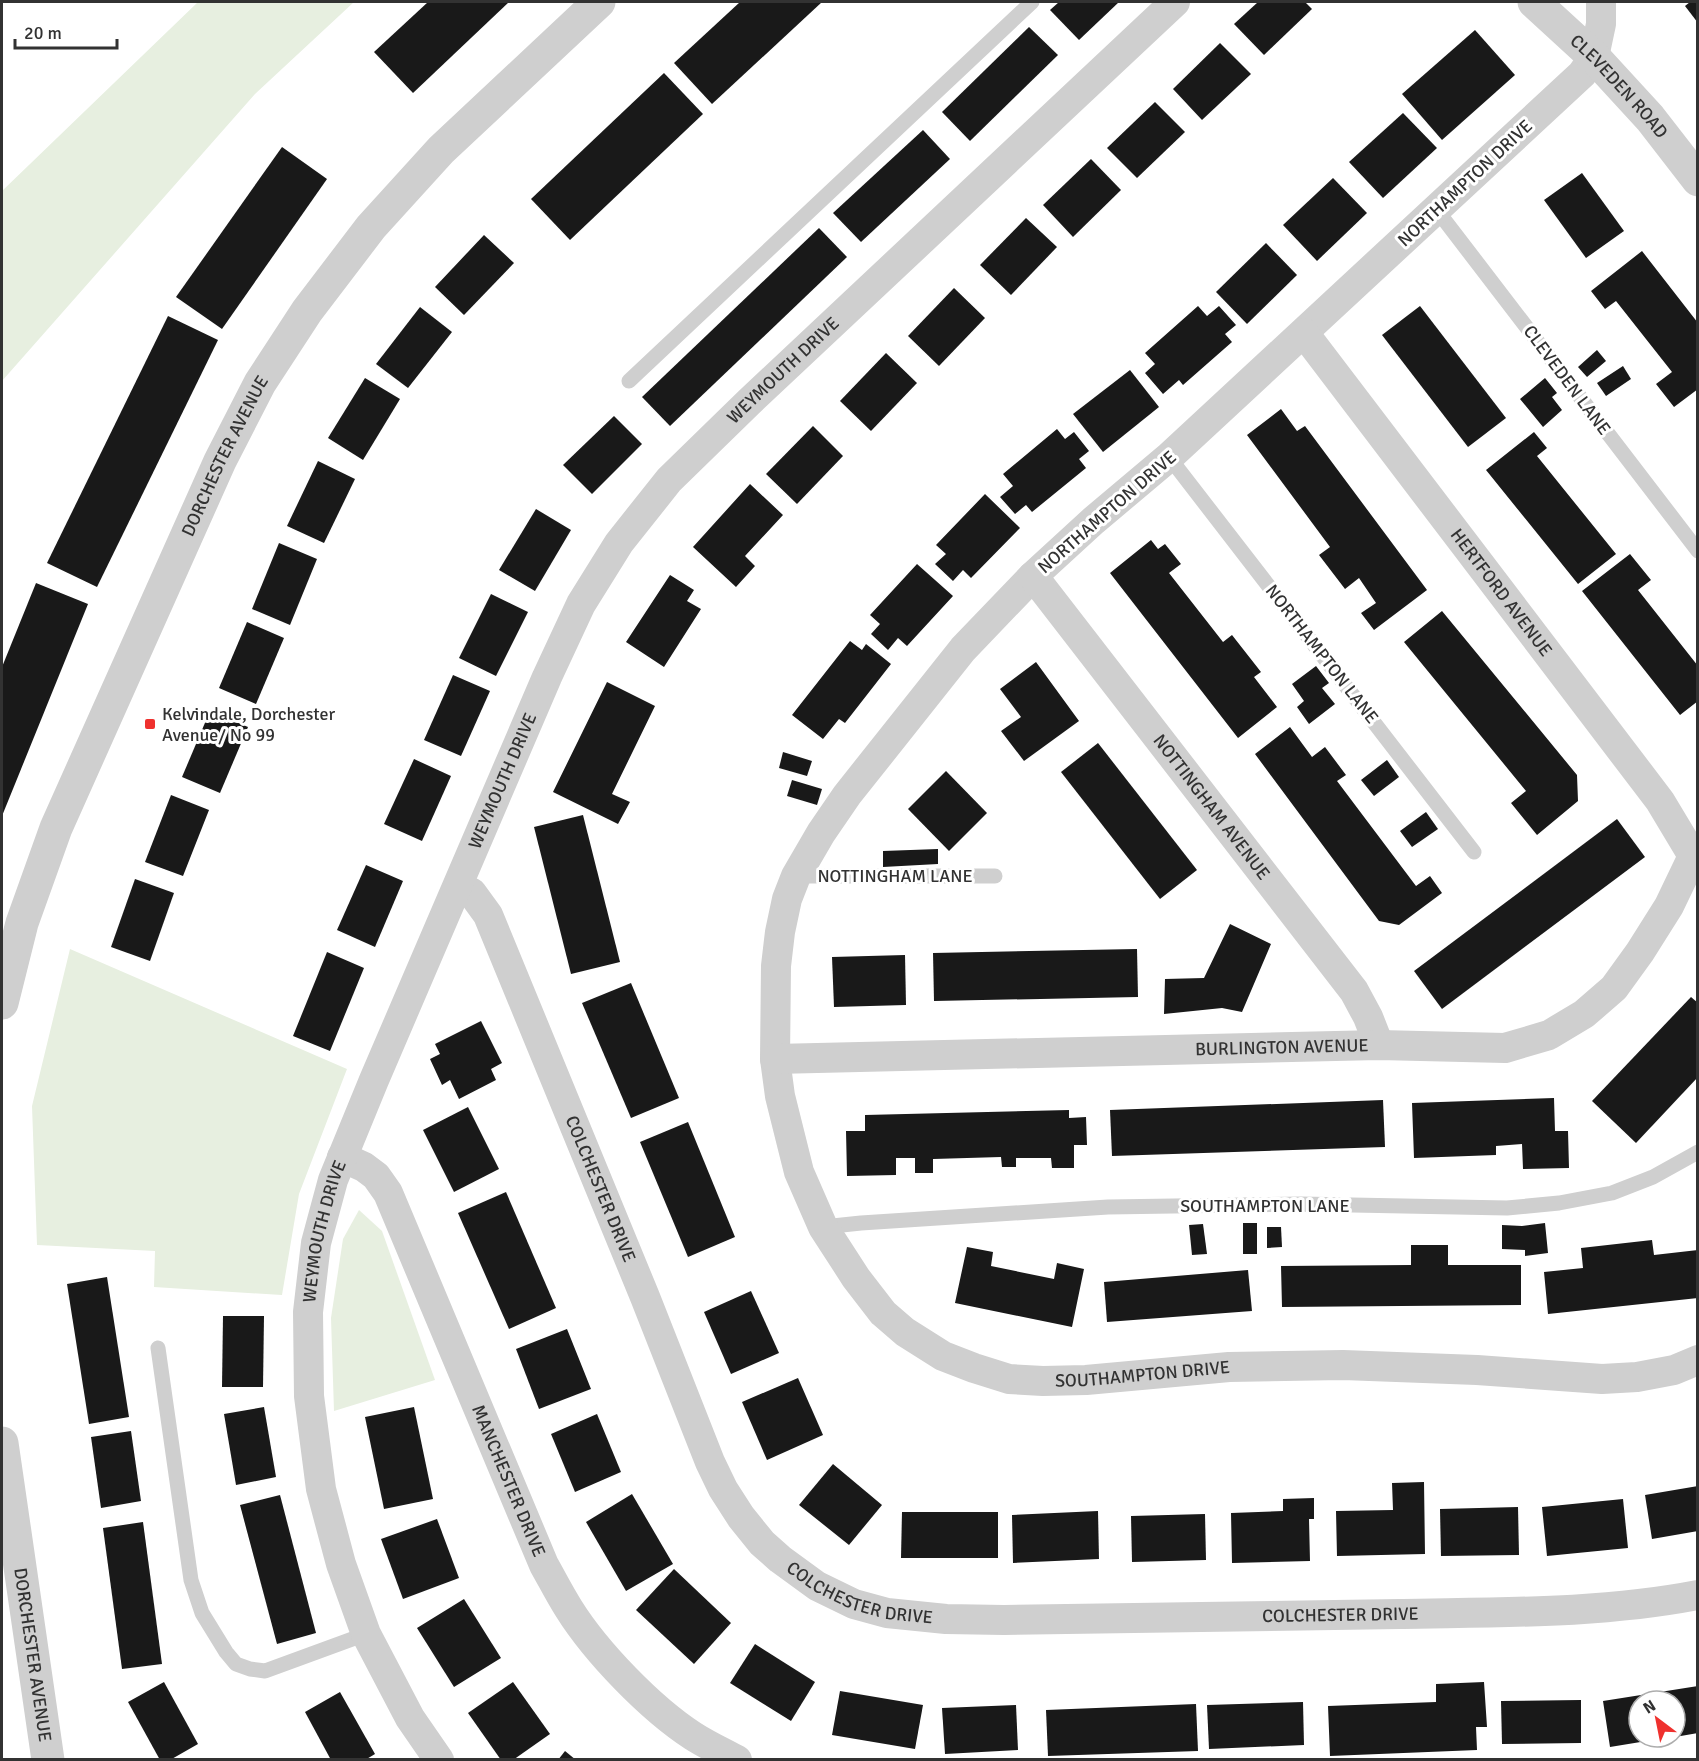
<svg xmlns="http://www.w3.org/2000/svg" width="1699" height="1761" viewBox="0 0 1699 1761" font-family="Signika,sans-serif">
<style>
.green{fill:#e7efe0}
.building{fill:#191919}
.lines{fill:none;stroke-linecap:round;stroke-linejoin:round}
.service{stroke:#cfcfcf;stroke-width:15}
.minor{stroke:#cfcfcf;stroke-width:30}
.tertiary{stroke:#cfcfcf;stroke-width:33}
.poi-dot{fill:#ef312e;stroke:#fff;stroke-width:2}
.labels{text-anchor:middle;stroke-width:6;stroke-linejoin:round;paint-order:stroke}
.street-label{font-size:18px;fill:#323232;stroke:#fff}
.poi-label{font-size:18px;fill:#323232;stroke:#fff;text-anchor:start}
</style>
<rect width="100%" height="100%" fill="#fff"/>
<!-- green -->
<g class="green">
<polygon points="198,2 354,2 255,94 2,381 2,191"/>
<polygon points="70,949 347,1069 299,1194 282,1295 154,1287 155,1251 37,1245 32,1106"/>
<polygon points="359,1210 382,1231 435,1380 334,1411 331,1318 343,1239"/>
</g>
<!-- building -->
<g class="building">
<polygon points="428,2 509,2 413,93 374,52"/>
<polygon points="740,2 822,2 712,104 674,63"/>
<polygon points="1059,2 1119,2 1079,40 1050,10"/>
<polygon points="1258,2 1305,2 1312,9 1264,55 1234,24"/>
<polygon points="1690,2 1698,2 1698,23 1685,6"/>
<polygon points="1029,27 1058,55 970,141 942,112"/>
<polygon points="1475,30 1515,75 1442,140 1402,94"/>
<polygon points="1220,43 1251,74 1202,120 1173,89"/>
<polygon points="664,73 703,114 570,240 531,199"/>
<polygon points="1155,102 1185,132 1137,178 1107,148"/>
<polygon points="1403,113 1437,148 1383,198 1349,162"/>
<polygon points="923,130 950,159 861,242 833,213"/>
<polygon points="282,147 327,179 222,329 176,297"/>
<polygon points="1091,159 1121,190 1073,237 1043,205"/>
<polygon points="1582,173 1624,231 1586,258 1544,200"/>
<polygon points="1333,178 1367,213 1317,261 1283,225"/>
<polygon points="1026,218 1057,247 1011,295 980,265"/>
<polygon points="819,228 847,257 670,426 642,397"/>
<polygon points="484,235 514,263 464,315 435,287"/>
<polygon points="1266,243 1297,275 1247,324 1216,292"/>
<polygon points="1642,251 1698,323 1698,389 1674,407 1656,384 1672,372 1616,301 1605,309 1591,291"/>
<polygon points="954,288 985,318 939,366 908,336"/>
<polygon points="1198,306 1207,316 1219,306 1236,325 1225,334 1232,342 1183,385 1179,380 1163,394 1145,373 1155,364 1145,353"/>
<polygon points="1420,306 1506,418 1468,447 1382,335"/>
<polygon points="420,307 452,332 408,388 376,364"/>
<polygon points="168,316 218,340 97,587 47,563"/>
<polygon points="1597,350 1606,361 1587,377 1578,367"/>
<polygon points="886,353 917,383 871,431 840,401"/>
<polygon points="1623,366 1631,379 1606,396 1597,383"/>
<polygon points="1130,370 1159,407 1103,452 1073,414"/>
<polygon points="365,378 400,399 363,460 328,438"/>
<polygon points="1545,378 1557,393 1552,397 1562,410 1543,427 1520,399"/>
<polygon points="1281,409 1297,431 1305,426 1427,590 1374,630 1361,613 1376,603 1359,578 1345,589 1319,555 1330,547 1247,435"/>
<polygon points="614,416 642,444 592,494 563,465"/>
<polygon points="813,426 843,456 797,504 766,474"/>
<polygon points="1057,429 1065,439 1074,432 1089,451 1079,459 1086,468 1032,512 1026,505 1015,514 1000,497 1013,486 1003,474"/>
<polygon points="1534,432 1547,448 1537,456 1616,554 1578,584 1486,470"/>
<polygon points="318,461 355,479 324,543 287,526"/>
<polygon points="750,484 783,515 745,556 755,566 736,587 693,547"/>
<polygon points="985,494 1020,528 971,578 963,570 953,581 935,564 946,554 936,545"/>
<polygon points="536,509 571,530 535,591 499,570"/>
<polygon points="1151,540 1158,549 1165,544 1181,564 1169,573 1223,642 1232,635 1261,672 1254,677 1277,707 1238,738 1110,573"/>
<polygon points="279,543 317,559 290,625 252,609"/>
<polygon points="1630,554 1651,580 1638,590 1698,666 1698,701 1680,715 1582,591"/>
<polygon points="917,564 953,596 907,646 898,638 888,650 871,634 880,624 870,615"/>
<polygon points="670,575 694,590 687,601 701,609 664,667 626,642"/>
<polygon points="36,583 88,604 2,816 2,667"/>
<polygon points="491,594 528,612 496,676 459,658"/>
<polygon points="1442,611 1577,775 1578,801 1537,835 1511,803 1526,791 1404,642"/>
<polygon points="247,622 284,638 256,704 219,688"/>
<polygon points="850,641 862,650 866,644 891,664 845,723 839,719 823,739 792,715"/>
<polygon points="1036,662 1079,721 1024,761 1001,731 1021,717 1000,689"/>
<polygon points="1316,666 1329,683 1322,688 1335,704 1309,724 1297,707 1304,701 1292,684"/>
<polygon points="453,675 490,691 461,756 424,740"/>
<polygon points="607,682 655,706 612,794 630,802 618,824 553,792"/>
<polygon points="210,711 248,727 220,793 182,777"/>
<polygon points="1290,727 1312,757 1325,747 1346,775 1337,781 1416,886 1430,876 1442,893 1399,925 1379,921 1255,754"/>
<polygon points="1098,743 1197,870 1160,899 1061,772"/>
<polygon points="783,752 812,761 807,776 779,768"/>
<polygon points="414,759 451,776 422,841 384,824"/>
<polygon points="1387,760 1399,777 1374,796 1361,780"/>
<polygon points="946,771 987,813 949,851 908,809"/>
<polygon points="792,780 822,789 817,805 787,796"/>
<polygon points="171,795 209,810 183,876 145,862"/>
<polygon points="1426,812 1438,829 1412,847 1400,831"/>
<polygon points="583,815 620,962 571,974 534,827"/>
<polygon points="1617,819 1645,857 1442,1009 1414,971"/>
<polygon points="938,849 938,864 883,867 883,851"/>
<polygon points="366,865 403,881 375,947 337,930"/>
<polygon points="135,879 174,893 150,961 111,947"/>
<polygon points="1230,924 1271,944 1242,1012 1222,1008 1164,1014 1165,979 1204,978"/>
<polygon points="1137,949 1138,997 934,1001 933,953"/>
<polygon points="327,952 364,968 330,1051 293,1036"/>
<polygon points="905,955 906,1005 834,1007 832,957"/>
<polygon points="631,983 679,1098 631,1118 582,1003"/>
<polygon points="1691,997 1698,1003 1698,1077 1636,1143 1592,1101"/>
<polygon points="481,1021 502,1063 491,1069 496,1080 459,1099 450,1080 442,1085 430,1059 440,1054 435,1044"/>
<polygon points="1554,1098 1555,1131 1568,1131 1569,1168 1523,1169 1522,1144 1496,1146 1496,1155 1414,1158 1412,1103"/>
<polygon points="1383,1100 1385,1147 1112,1156 1110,1110"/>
<polygon points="468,1107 499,1169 454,1192 423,1130"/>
<polygon points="1069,1110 1069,1118 1086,1117 1087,1145 1074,1145 1074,1168 1052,1168 1051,1158 1016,1158 1016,1167 1002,1167 1001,1157 933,1159 933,1173 915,1173 915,1158 896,1158 896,1175 847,1176 846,1131 865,1131 865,1115"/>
<polygon points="688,1122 735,1237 688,1257 640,1142"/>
<polygon points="506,1192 556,1308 509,1329 458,1213"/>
<rect x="1243" y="1223" width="14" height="31"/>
<polygon points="1545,1223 1548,1253 1525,1256 1525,1250 1502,1249 1502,1225 1522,1226"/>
<polygon points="1203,1224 1207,1254 1192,1255 1189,1225"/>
<polygon points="1267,1227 1281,1227 1282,1247 1267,1248"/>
<polygon points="1652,1240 1654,1255 1698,1250 1698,1298 1548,1314 1544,1272 1583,1268 1581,1248"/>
<polygon points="1411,1245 1448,1245 1448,1265 1521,1265 1521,1305 1282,1307 1281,1266 1411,1265"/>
<polygon points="967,1247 993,1252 991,1266 1054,1279 1057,1263 1084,1269 1072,1327 955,1303"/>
<polygon points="1248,1270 1252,1311 1107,1322 1104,1282"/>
<polygon points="107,1277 129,1417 89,1424 67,1284"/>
<polygon points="751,1291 779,1353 731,1374 704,1312"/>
<polygon points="223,1316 264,1316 263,1387 222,1387"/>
<polygon points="567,1329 591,1389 539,1409 516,1349"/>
<polygon points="798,1378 823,1435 767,1460 742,1402"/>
<polygon points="264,1407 276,1477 236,1485 224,1414"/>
<polygon points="414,1407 433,1499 384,1509 365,1417"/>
<polygon points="597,1414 621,1472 575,1492 551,1434"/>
<polygon points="131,1431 141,1501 101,1508 91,1437"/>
<polygon points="833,1464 882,1505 849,1545 799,1505"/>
<polygon points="1424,1482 1425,1554 1337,1556 1336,1511 1393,1510 1392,1483"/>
<polygon points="1698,1486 1698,1531 1652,1539 1645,1495"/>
<polygon points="632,1494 673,1564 626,1591 586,1522"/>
<polygon points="280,1495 316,1633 277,1644 240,1505"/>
<polygon points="1314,1498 1314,1519 1309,1519 1310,1561 1232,1563 1231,1513 1283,1511 1283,1499"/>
<polygon points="1623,1499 1628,1548 1547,1556 1542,1507"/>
<polygon points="1518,1507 1519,1555 1441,1556 1440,1509"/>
<polygon points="1098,1511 1099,1559 1013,1563 1012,1515"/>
<polygon points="902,1512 998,1512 998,1558 901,1558"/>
<polygon points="1205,1514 1206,1560 1132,1562 1131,1516"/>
<polygon points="437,1519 459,1578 403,1599 381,1539"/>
<polygon points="143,1522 162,1664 122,1669 103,1528"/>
<polygon points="674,1569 731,1623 694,1664 636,1610"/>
<polygon points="464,1599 501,1658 454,1687 417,1628"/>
<polygon points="755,1644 815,1682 791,1721 730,1683"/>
<polygon points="164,1682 198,1744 170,1760 160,1760 128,1702"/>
<polygon points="513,1682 550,1734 513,1760 501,1760 468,1713"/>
<polygon points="1484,1682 1487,1727 1476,1727 1477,1750 1330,1756 1328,1706 1436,1702 1436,1684"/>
<polygon points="1698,1686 1698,1733 1675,1737 1675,1701 1639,1701 1639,1737 1664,1737 1665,1738 1610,1747 1603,1701"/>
<polygon points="840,1691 923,1705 915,1749 832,1735"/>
<polygon points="340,1692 375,1754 365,1760 331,1760 305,1712"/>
<polygon points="1581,1700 1581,1743 1502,1744 1501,1701"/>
<polygon points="1303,1702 1304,1745 1209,1749 1207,1705"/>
<polygon points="1196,1704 1198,1751 1048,1756 1046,1710"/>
<polygon points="1016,1705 1018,1750 945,1754 942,1708"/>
<polygon points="565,1751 576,1760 558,1760"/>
</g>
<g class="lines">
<!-- service -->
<g class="service">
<polyline points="1436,209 1698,551"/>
<polyline points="629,381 1032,2"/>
<polyline points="1169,457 1474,852"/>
<polyline points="796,876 995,876"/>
<polyline points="823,1227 861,1223 1108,1207 1301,1204 1507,1208 1559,1203 1612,1193 1653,1177 1698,1152"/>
<polyline points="158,1348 191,1580 202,1613 226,1652 236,1664 250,1669 265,1671 366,1634"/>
</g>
<!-- minor -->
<g class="minor">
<path id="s1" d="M 1601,2 L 1601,24 L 1594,57 L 1582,74 L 1169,457 L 1093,521 L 1033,576 L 963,649 L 847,795 L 821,833 L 796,876 L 787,899 L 780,932 L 776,966 L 775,1059 L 780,1096 L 799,1172 L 823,1227 L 856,1278 L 883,1313 L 905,1332 L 943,1356 L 974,1368 L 1009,1379 L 1043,1381 L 1086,1380 L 1229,1367 L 1343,1365 L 1477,1370 L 1602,1379 L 1637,1377 L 1674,1370 L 1698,1360"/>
<path id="s2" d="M 1304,333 L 1660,801 L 1693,856"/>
<path id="s3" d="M 1033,576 L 1354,991 L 1368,1017 L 1379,1045"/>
<path id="s4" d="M 458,886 L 472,893 L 488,915 L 645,1297 L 710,1462 L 723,1489 L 741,1517 L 762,1543 L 780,1559 L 817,1586 L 854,1604 L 887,1613 L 946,1619 L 1004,1620 C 1136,1618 1267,1616 1399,1614 C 1498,1612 1600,1614 1698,1595"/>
<path id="s5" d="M 775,1059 L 1379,1045 L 1505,1048 L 1549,1035 L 1584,1014 L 1614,988 L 1640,952 L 1669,906 L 1693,856 L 1698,856"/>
<path id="s6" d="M 342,1157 L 364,1167 L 376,1176 L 388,1193 L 544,1565 C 552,1579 560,1595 569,1609 C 596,1652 650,1708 693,1736 C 707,1745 722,1752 737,1760"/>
<path id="s7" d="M 439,1760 L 410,1718 L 366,1634 L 341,1564 L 321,1489 L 309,1396 L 308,1312 L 316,1243 L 333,1180 L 374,1080 L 547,677 L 581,604 L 619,543 L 669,480 L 749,402 L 1175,2"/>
</g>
<!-- tertiary -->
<g class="tertiary">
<path id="s8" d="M 1534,2 L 1594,57 L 1650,118 L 1698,180"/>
<path id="s9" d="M 2,1003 L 22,923 L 56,828 L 220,461 L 260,383 L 307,311 L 371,227 L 441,150 L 599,2"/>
<path id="s10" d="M 2,1443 L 48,1760"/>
</g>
</g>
<!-- markers -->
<rect class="poi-dot" x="144" y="718" width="12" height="12" rx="3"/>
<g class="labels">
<!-- street labels -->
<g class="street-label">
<text dy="6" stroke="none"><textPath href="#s8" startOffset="120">CLEVEDEN ROAD</textPath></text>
<text transform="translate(1465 183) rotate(-43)" y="6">NORTHAMPTON DRIVE</text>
<text dy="6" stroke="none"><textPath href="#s7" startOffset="1548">WEYMOUTH DRIVE</textPath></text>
<text transform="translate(1567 380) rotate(53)" y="6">CLEVEDEN LANE</text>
<text dy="6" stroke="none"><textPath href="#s9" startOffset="592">DORCHESTER AVENUE</textPath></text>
<text transform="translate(1107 512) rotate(-41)" y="6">NORTHAMPTON DRIVE</text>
<text dy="6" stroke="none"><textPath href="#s2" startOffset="326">HERTFORD AVENUE</textPath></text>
<text transform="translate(1322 654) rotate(52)" y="6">NORTHAMPTON LANE</text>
<text dy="6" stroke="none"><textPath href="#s7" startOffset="1044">WEYMOUTH DRIVE</textPath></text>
<text dy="6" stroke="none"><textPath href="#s3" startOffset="292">NOTTINGHAM AVENUE</textPath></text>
<text x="895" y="882">NOTTINGHAM LANE</text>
<text dy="6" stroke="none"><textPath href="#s5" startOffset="507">BURLINGTON AVENUE</textPath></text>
<text dy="6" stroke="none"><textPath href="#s4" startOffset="339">COLCHESTER DRIVE</textPath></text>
<text x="1265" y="1212">SOUTHAMPTON LANE</text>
<text dy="6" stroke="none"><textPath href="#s7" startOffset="558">WEYMOUTH DRIVE</textPath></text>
<text dy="6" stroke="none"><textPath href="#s1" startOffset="1948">SOUTHAMPTON DRIVE</textPath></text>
<text dy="6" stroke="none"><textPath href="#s6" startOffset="372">MANCHESTER DRIVE</textPath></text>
<text dy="6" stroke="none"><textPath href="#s4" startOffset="843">COLCHESTER DRIVE</textPath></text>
<text dy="6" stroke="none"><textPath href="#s4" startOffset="1329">COLCHESTER DRIVE</textPath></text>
<text dy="6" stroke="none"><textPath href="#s10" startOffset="214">DORCHESTER AVENUE</textPath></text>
</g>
<!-- poi labels -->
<g class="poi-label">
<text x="162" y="720">Kelvindale, Dorchester<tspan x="162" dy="21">Avenue/ No 99</tspan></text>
</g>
</g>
<!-- border -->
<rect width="1699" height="1761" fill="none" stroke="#323232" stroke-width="6"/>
<!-- north arrow -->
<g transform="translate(1657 1719) rotate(328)"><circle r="28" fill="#ffffff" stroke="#adadad" stroke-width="1.5"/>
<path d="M0-4.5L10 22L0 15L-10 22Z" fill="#ef312e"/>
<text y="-9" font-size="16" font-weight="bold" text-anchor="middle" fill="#323232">N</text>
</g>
<!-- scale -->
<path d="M15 39v9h102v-9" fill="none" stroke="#323232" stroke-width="3"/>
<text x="24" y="39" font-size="18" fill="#323232" stroke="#ffffff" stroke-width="4.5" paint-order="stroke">20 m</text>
</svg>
